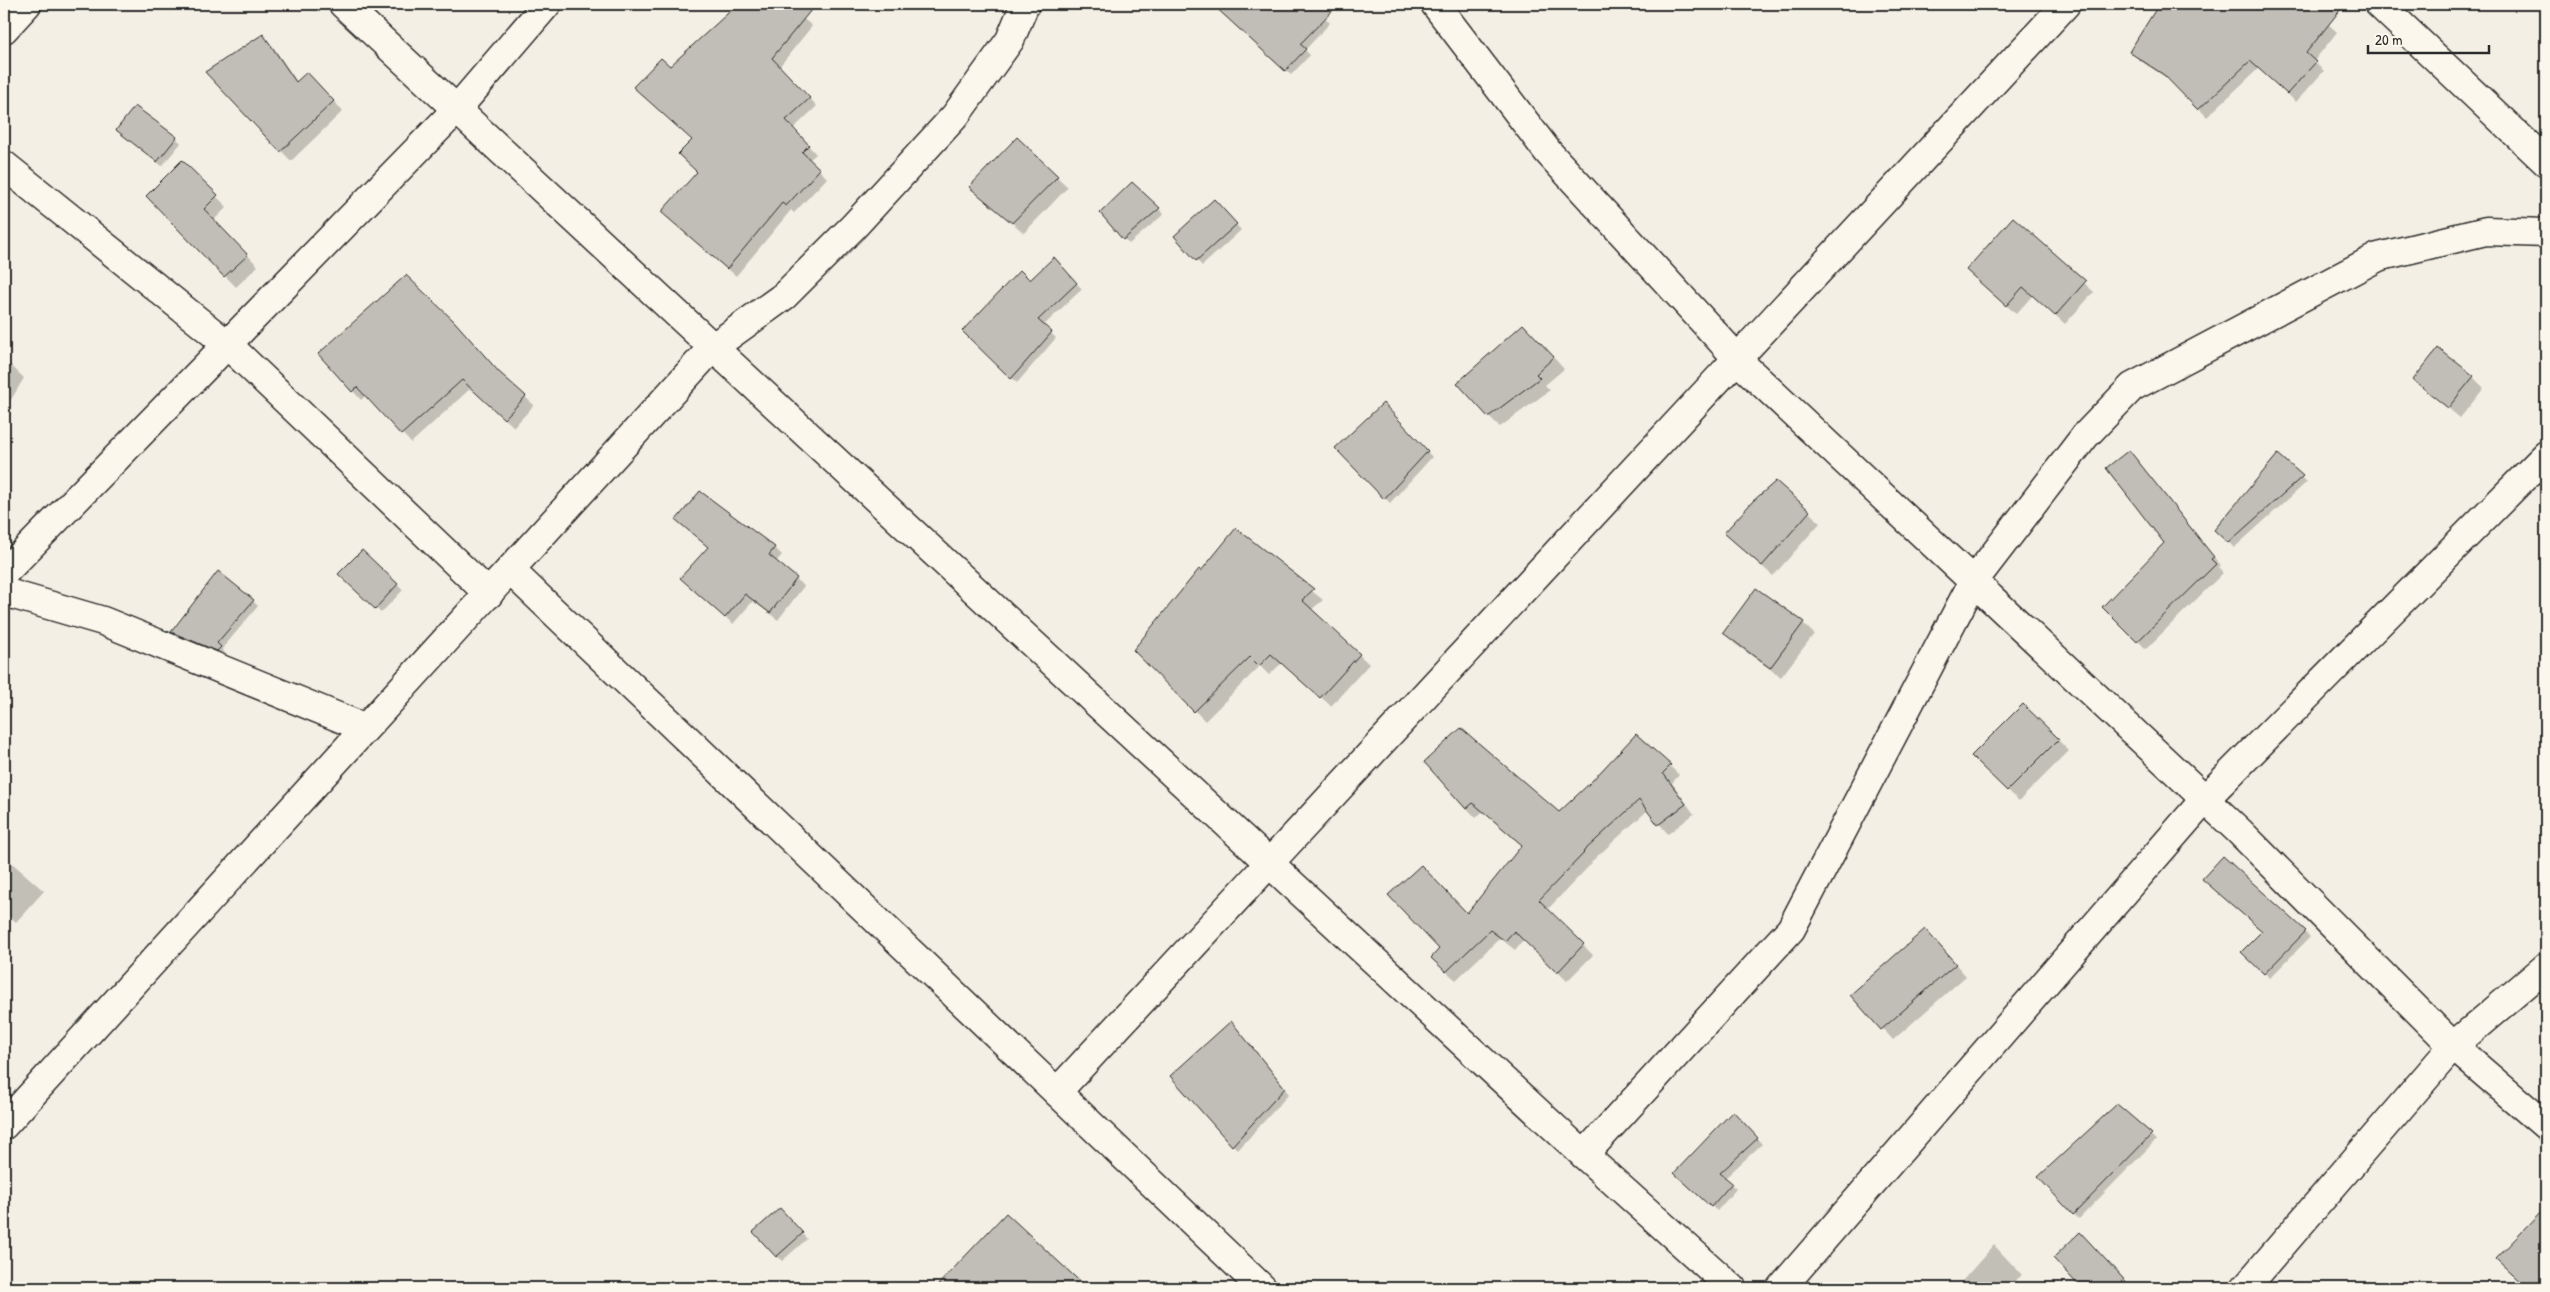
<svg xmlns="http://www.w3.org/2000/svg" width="2550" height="1292" viewBox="0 0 2550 1292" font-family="'Patrick Hand',sans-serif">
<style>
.shadow{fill:#0003}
.building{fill:#c0beb6;stroke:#2b2b2b}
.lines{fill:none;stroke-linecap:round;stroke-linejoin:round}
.minor-casing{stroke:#2b2b2b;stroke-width:31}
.minor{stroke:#fbf7ec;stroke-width:28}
</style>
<rect width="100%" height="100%" fill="#f3efe4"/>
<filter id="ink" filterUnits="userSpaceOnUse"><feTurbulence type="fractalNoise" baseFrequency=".02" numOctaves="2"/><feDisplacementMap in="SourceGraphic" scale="10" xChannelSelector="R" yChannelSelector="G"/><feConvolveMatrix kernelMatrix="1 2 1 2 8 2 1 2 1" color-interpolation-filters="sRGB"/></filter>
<g filter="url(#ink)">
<!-- shadow -->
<g class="shadow">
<polygon points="739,4 786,4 812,26 779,67 817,106 793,129 816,154 809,160 827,178 794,213 791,210 736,276 671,220 698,172 693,141 670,68"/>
<polygon points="1253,4 1310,4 1330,23 1305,50 1310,55 1291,75 1235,24"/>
<polygon points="2160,4 2306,4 2337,32 2314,61 2324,71 2296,102 2259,68 2207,117 2173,82 2139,60 2131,51"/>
<polygon points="262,35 272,45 297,82 307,74 343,111 291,161 207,72"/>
<polygon points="123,135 176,138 181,143 162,166"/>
<polygon points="182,162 227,207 214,220 258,266 236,287 148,196"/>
<polygon points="1057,177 1068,187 1024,233 971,187"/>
<polygon points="1132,183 1164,214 1129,244 1101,213"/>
<polygon points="1219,206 1241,230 1202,266 1175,236"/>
<polygon points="2014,219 2094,292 2065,324 2033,295 2016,314 1977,279"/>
<polygon points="1059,264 1082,289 1043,326 1056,338 1017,383 964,331 1030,282"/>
<polygon points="1534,336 1564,369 1545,385 1550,390 1500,427 1489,416"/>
<polygon points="320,354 503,377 534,405 514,427 471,388 411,443 366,395 361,400"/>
<polygon points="4,359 24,378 9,403 4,399"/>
<polygon points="2473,377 2484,388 2460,418 2415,380"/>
<polygon points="1388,410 1432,457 1390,503 1337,448"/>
<polygon points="2129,452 2221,566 2218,568 2223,573 2146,649 2104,607 2165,543"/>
<polygon points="2278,456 2307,482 2234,548 2216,529"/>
<polygon points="700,493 775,548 782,555 776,562 804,586 778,620 753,601 733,624 689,585 709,547"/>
<polygon points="1809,512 1820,523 1773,576 1737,544"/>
<polygon points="1237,530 1323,600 1311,610 1369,664 1331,706 1282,663 1269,675 1260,666 1205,721 1135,650"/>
<polygon points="362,551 403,590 381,613 340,574"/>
<polygon points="1756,589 1803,623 1814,634 1781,677 1735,644 1725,633"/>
<polygon points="253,601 258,606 222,649 225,653 223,655 177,637 172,632"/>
<polygon points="2023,705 2069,751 2019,801 1973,756"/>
<polygon points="1425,762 1559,814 1670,766 1679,775 1672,783 1694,814 1668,834 1648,810 1591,862 1592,863 1547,910 1593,955 1567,981 1524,939 1515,950 1500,938 1456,980 1442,968 1468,915 1523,846 1483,811 1476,818"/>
<polygon points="4,856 44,891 16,922 9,916 4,920"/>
<polygon points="2223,858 2310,937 2270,978 2243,952 2263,931"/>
<polygon points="1936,942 1966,976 1893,1040 1852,995"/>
<polygon points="1236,1028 1289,1094 1238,1150 1233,1145"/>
<polygon points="2117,1106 2156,1140 2079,1219 2073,1214"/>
<polygon points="1733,1113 1762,1144 1725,1178 1736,1189 1717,1211 1680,1178"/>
<polygon points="785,1215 807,1239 782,1261 777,1256"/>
<polygon points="1006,1215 1085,1288 937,1288"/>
<polygon points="1994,1245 2022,1275 2007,1288 1956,1288"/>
</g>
<!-- building -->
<g class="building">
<polygon points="738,4 816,4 772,58 810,98 786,120 809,145 802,152 820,169 786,206 782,203 727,269 661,212 697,172 678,154 692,140 633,87 661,58 670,66"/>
<polygon points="1212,4 1339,4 1300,44 1306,49 1285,71"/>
<polygon points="2159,4 2345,4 2306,53 2316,62 2287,94 2250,61 2198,110 2164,75 2129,52"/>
<polygon points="263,34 296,82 307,72 334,101 280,152 205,72"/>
<polygon points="135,106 177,137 157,162 116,130"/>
<polygon points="1017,137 1058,176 1012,223 969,187"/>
<polygon points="182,160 218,195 204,209 248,255 224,277 146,196"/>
<polygon points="1132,182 1160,208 1123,240 1100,213"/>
<polygon points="1214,199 1237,224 1196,261 1174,236"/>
<polygon points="2013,217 2086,281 2055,316 2023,287 2006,306 1966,270"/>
<polygon points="1054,257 1077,283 1038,320 1052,332 1011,379 962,331 1020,270 1030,280"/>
<polygon points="406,275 454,321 499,372 526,396 504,419 462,380 401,435 357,387 352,392 318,354"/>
<polygon points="1523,324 1554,357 1536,374 1540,378 1488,417 1457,383"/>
<polygon points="2438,348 2474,376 2448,408 2413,380"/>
<polygon points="1383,403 1428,451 1384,499 1335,448"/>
<polygon points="2129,450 2214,557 2211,559 2216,564 2137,642 2102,607 2164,543 2106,468"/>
<polygon points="2278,454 2303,476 2228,543 2214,530"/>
<polygon points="1776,481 1810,511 1762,566 1724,533 1753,501"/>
<polygon points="700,491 775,547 769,555 797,578 770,613 745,594 725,618 680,578 708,547 676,520"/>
<polygon points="1236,528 1314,589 1302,600 1360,654 1320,698 1271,654 1259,666 1250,657 1194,712 1133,650 1199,569 1201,571"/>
<polygon points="362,550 398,584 375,609 338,574"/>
<polygon points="218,571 254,600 217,643 221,647 217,651 171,632"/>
<polygon points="1756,588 1804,622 1770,668 1723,633"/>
<polygon points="2023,704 2059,739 2007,791 1971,756"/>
<polygon points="1461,728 1559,812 1590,783 1636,734 1671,765 1663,773 1686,804 1658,825 1639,800 1583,852 1584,853 1539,900 1584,944 1557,973 1514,931 1505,941 1490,930 1446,972 1431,958 1439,949 1388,895 1421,865 1467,913 1522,845 1473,803 1466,809 1424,762"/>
<polygon points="2223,856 2306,931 2264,974 2241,952 2262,931 2202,879"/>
<polygon points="1925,929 1956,964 1881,1030 1850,995"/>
<polygon points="1231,1021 1285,1088 1232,1146 1170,1076"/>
<polygon points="2117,1104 2152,1134 2073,1215 2038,1177"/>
<polygon points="1733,1111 1758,1138 1720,1173 1732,1183 1711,1207 1674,1173"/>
<polygon points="2546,1207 2546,1288 2527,1288 2496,1259"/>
<polygon points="780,1208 803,1233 776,1257 753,1232"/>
<polygon points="1006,1213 1087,1288 935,1288"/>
<polygon points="2080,1232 2132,1288 2081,1288 2053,1258"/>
</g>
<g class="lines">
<defs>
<g id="minor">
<polyline points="343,4 1584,1155 1732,1288"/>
<polyline points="1435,4 1548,152 1747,369 2239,831 2453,1046 2546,1126"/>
<polyline points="2379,4 2546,162"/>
<polyline points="4,29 27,4"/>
<polyline points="4,165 228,345 489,594"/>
<polyline points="510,570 1262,1288"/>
<polyline points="4,573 456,110 547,4"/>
<polyline points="4,592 103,621 365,728"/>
<polyline points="1057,1092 2066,4"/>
<polyline points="4,1125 712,348 784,296 854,226 955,116 1010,40 1025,4"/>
<polyline points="1584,1155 1791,929 1973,582 2085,436 2132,387 2378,257 2486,231 2546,233"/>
<polyline points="1781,1288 2205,799 2546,455"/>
<polyline points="2245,1288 2453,1046 2546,967"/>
</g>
</defs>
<!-- minor casing -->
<use href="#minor" class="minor-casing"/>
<!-- minor -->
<use href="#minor" class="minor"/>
</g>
</g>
<!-- margin -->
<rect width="2550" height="1292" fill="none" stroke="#fbf7ec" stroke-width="20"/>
<rect x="10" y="10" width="2530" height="1272" fill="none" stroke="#2b2b2b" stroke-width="2" filter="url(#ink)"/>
<!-- scale -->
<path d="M2368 45v8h121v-8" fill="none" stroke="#2b2b2b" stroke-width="2.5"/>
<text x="2375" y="45" font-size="15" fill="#2b2b2b" stroke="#fbf7ec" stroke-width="4" paint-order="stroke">20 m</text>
</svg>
